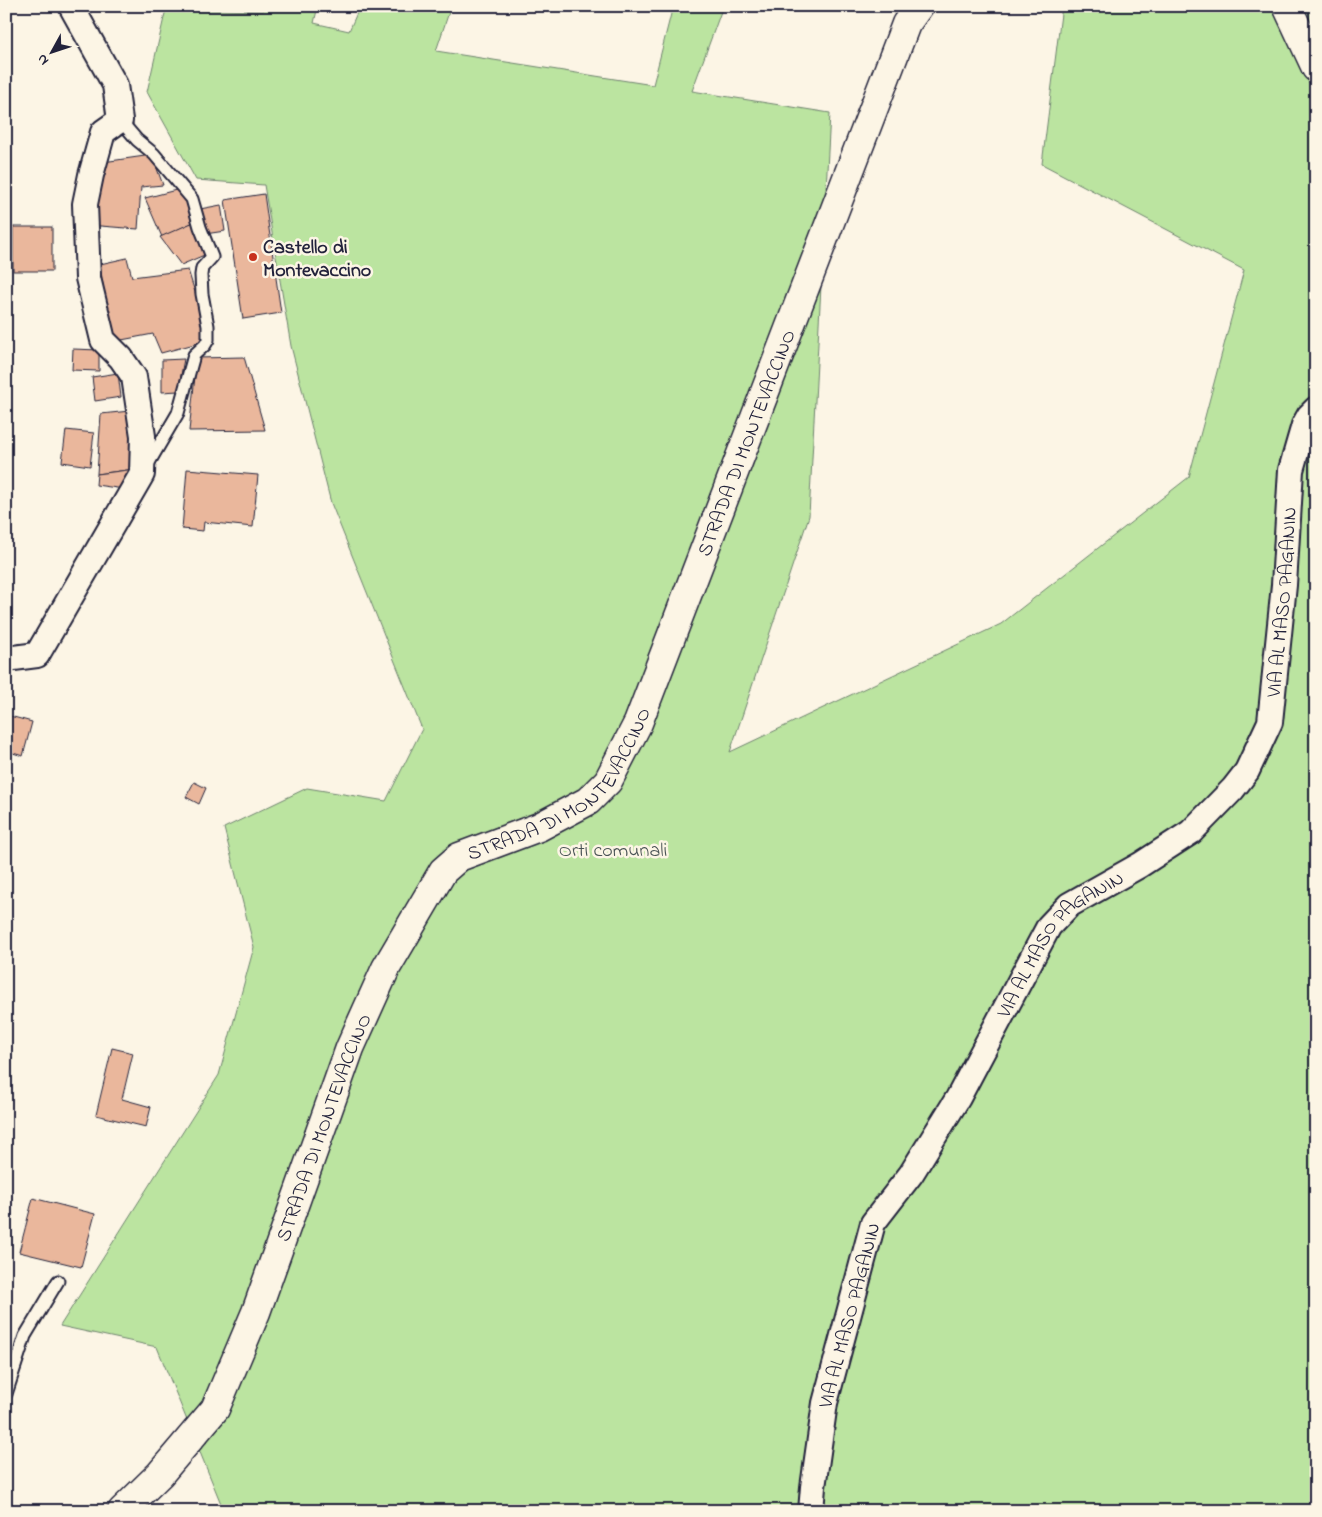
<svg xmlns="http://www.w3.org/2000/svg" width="1322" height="1517" viewBox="0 0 1322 1517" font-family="'Indie Flower',sans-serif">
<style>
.green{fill:#bbe4a0;stroke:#6e836e}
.building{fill:#eab79c;stroke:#22223b}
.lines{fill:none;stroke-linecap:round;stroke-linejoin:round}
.lane-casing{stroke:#22223b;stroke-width:15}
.street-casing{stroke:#22223b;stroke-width:28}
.secondary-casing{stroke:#22223b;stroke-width:31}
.lane{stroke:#fcf5e5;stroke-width:11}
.street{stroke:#fcf5e5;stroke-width:24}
.secondary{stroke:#fcf5e5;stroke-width:28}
.poi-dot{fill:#c8321e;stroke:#fcf5e5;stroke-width:2}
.labels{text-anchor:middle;stroke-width:5;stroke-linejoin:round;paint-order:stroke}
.poi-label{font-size:20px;font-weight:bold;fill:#22223b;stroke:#fcf5e5;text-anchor:start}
.street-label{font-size:20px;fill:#22223b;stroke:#fcf5e5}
.park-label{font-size:20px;fill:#485254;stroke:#fcf5e5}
</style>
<rect width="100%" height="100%" fill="#fcf5e5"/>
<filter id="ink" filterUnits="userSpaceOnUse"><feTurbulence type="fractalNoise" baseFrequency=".02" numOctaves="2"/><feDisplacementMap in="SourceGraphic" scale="10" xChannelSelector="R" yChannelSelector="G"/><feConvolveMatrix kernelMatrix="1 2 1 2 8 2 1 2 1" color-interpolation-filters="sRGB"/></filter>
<g filter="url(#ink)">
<!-- green -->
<polygon class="green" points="265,6 318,6 314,23 349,31 360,6 451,6 436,51 653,85 673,6 723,6 692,91 830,113 809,516 730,752 1001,624 1189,477 1244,270 1042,164 1062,6 1316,6 1316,1511 224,1511 157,1347 60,1326 219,1075 254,947 224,828 307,788 386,801 422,729 331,503 291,346 264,185 196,180 147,92 166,9 263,11"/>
<!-- building -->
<g class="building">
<polygon points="152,155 163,185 141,187 138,229 88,225 93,190 101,189 103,162"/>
<polygon points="180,189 196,221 162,237 145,198"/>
<polygon points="264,194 281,313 243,319 225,200"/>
<polygon points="221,205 225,231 205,234 200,209"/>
<polygon points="196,221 209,253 181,265 160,237"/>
<rect x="13" y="227" width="39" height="44"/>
<polygon points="127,258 132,277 188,270 204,321 202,342 161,353 153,334 111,342 100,264"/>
<polygon points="73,349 99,350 99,371 72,370"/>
<polygon points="244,357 265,430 189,431 197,358"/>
<polygon points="184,359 178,391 162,392 162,360"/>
<polygon points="118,373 121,397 95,401 92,377"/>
<polygon points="130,411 135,469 97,474 101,414"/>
<polygon points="66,430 94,433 90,466 62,462"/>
<polygon points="135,469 124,489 96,485 97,474"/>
<polygon points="187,469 258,475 253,527 204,522 203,531 182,529"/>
<polygon points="6,715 32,722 23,756 6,751"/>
<polygon points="194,782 206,788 199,804 186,797"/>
<polygon points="112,1048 133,1053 122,1099 151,1107 146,1127 96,1115"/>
<polygon points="33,1198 95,1214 81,1267 19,1252"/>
</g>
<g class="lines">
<defs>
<g id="lane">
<polyline points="120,120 137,140 154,154 192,199 200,227 212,257 202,268 201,275 202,294 208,326 208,340 205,345 194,355 178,413 147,466"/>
<polyline points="6,1394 25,1336 58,1281"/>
</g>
<g id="street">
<polyline points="6,659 37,655 142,474 143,436 134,377 121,358 103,340 88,278 85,204 91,175 103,132 120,120 115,85 71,6"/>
<path id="s1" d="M 811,1511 L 813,1487 L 825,1403 L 873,1223 L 911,1174 L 958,1098 L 1049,926 L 1069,905 L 1140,865 L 1191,832 L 1233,789 L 1247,771 L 1270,722 L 1284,585 L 1291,470 L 1304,425 L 1309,416 L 1316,409"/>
</g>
<g id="secondary">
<polyline points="1287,6 1316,68"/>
<path id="s2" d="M 122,1511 L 160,1474 L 215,1409 L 256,1312 L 350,1048 L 386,968 L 443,871 L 459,857 L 539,827 L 588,801 L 608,781 L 638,723 L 906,24 L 919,6"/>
</g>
</defs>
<!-- lane casing -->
<use href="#lane" class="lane-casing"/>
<!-- street casing -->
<use href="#street" class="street-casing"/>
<!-- secondary casing -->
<use href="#secondary" class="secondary-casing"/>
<!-- lane -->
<use href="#lane" class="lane"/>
<!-- street -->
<use href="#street" class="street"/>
<!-- secondary -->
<use href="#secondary" class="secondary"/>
</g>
</g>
<!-- markers -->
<circle class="poi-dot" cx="253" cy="257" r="5"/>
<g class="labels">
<!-- poi labels -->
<g class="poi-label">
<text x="263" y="253">Castello di<tspan x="263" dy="23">Montevaccino</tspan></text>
</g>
<!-- street labels -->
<g class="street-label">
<text dy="7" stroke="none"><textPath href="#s2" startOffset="1280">STRADA DI MONTEVACCINO</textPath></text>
<text dy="7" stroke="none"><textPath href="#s1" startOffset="1070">VIA AL MASO PAGANIN</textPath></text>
<text dy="7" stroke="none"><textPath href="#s2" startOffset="875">STRADA DI MONTEVACCINO</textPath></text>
<text dy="7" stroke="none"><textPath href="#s1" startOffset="635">VIA AL MASO PAGANIN</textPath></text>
<text dy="7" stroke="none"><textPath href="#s2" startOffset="440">STRADA DI MONTEVACCINO</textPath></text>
<text dy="7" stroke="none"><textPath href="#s1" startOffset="200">VIA AL MASO PAGANIN</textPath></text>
</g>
<!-- park labels -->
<g class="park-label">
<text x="613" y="856">Orti comunali</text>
</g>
</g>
<!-- margin -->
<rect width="1322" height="1517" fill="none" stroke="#fcf5e5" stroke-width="25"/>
<rect x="12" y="12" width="1297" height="1492" fill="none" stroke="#22223b" stroke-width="2" filter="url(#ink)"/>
<!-- north arrow -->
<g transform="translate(52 52) rotate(230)" stroke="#fcf5e5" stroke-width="4" paint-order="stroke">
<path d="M0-4L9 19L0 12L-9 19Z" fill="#22223b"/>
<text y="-8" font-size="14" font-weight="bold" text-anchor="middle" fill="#22223b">N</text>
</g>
</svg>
